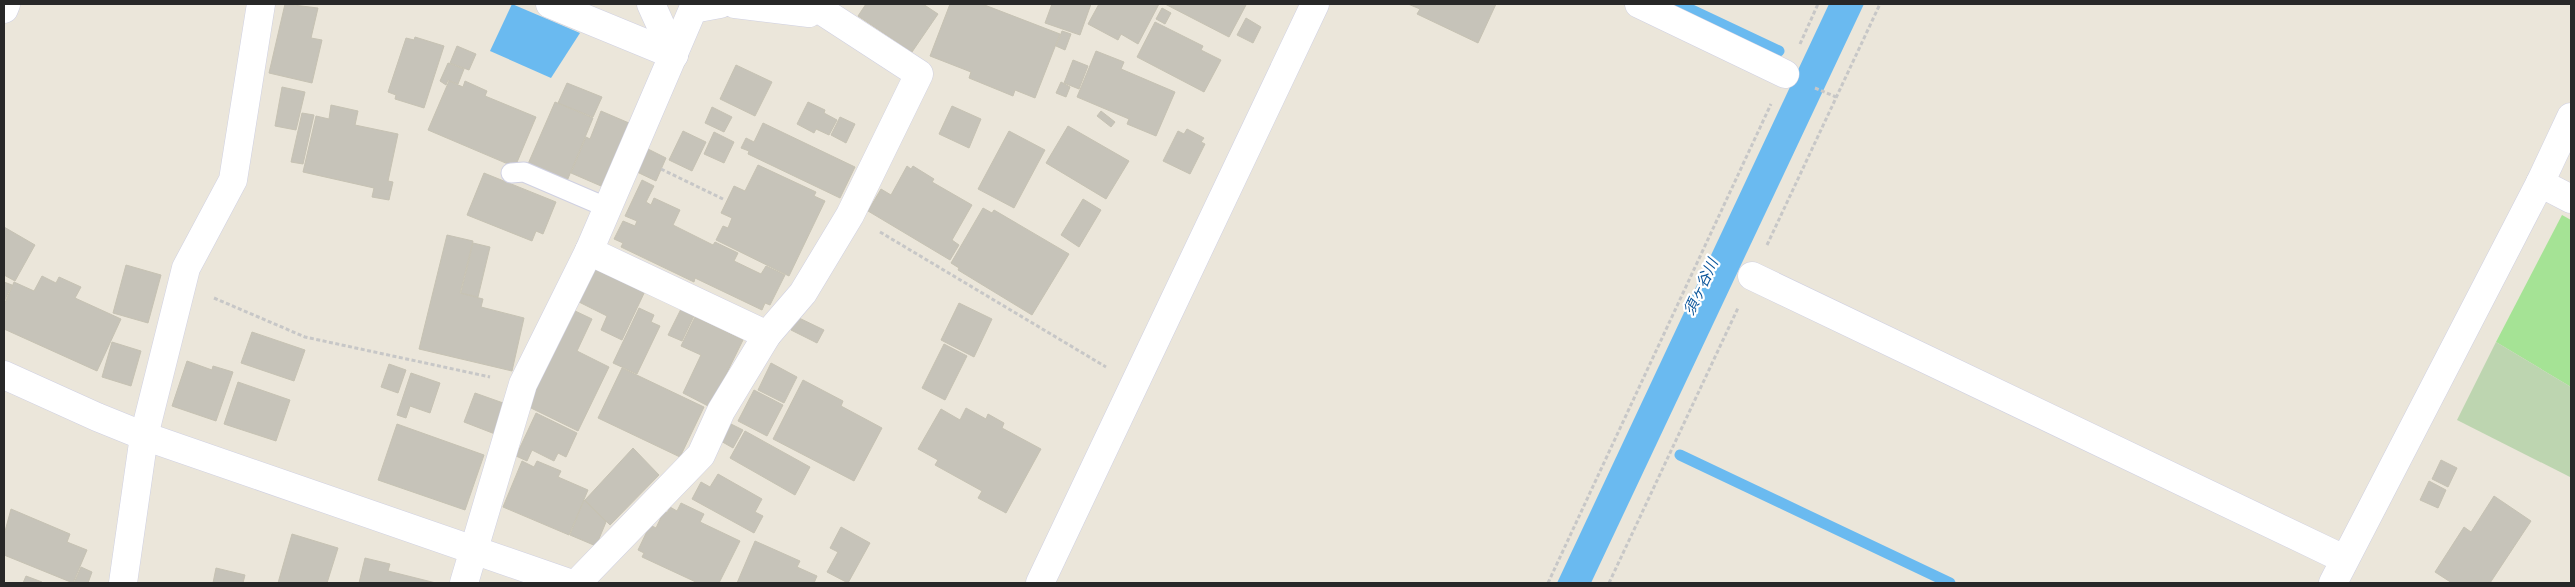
<svg xmlns="http://www.w3.org/2000/svg" width="2575" height="587" viewBox="0 0 2575 587" font-family="'Fira Sans','Noto Sans JP',sans-serif">
<style>
.green{fill:#a5e395}
.cemetery{fill:#bdd5b0}
.water{fill:#6abaf0}
.lines{fill:none;stroke-linecap:round;stroke-linejoin:round}
.stream{stroke:#6abaf0;stroke-width:11}
.building{fill:#c6c3b9;stroke:#c6c2b3}
.lane-casing{stroke:#cfd0e2;stroke-width:21}
.street-casing{stroke:#cfd0e2;stroke-width:29}
.secondary-casing{stroke:#cfd0e2;stroke-width:29}
.path{stroke:#c7c7c7;stroke-width:3;stroke-dasharray:4 2.5;stroke-linecap:butt}
.lane{stroke:#fff;stroke-width:19}
.street{stroke:#fff;stroke-width:28}
.secondary{stroke:#fff;stroke-width:28}
.labels{text-anchor:middle;stroke-width:4.5;stroke-linejoin:round;paint-order:stroke}
.water-label{font-size:15px;font-style:italic;fill:#0b559a;stroke:#fff}
</style>
<rect width="100%" height="100%" fill="#ebe6da"/>
<!-- green -->
<polygon class="green" points="2562,215 2571,220 2571,387 2496,342"/>
<!-- cemetery -->
<polygon class="cemetery" points="2496,342 2571,387 2570,477 2457,420"/>
<!-- water -->
<g class="water">
<polygon points="512,4 580,33 551,78 490,51"/>
<polygon points="1829,4 1864,4 1591,583 1557,583"/>
</g>
<g class="lines">
<!-- stream -->
<g class="stream">
<polyline points="1679,4 1779,51"/>
<polyline points="1680,455 1950,583"/>
</g>
</g>
<!-- building -->
<g class="building">
<polygon points="285,4 318,8 311,38 322,40 312,83 269,73"/>
<polygon points="866,4 923,4 938,14 912,52 858,16"/>
<polygon points="950,4 982,4 1060,34 1035,98 1015,90 1013,96 969,78 971,72 930,56"/>
<polygon points="1052,4 1091,4 1080,35 1045,23"/>
<polygon points="1099,4 1159,4 1138,44 1121,34 1118,40 1088,24"/>
<polygon points="1165,4 1243,4 1246,5 1229,37"/>
<polygon points="1408,4 1496,4 1478,43 1417,14 1420,9"/>
<polygon points="1162,8 1171,13 1165,24 1156,19"/>
<polygon points="1246,18 1261,27 1253,43 1237,35"/>
<polygon points="1155,22 1203,46 1201,50 1221,60 1204,92 1137,57"/>
<polygon points="1062,31 1071,34 1065,50 1056,46"/>
<polygon points="415,37 444,46 424,108 395,99 396,95 388,92 406,38 414,40"/>
<polygon points="457,46 476,54 469,70 450,63"/>
<polygon points="1096,51 1124,62 1121,69 1175,92 1156,136 1127,124 1129,119 1077,97"/>
<polygon points="1073,60 1088,66 1079,89 1064,83"/>
<polygon points="448,63 464,69 458,84 448,80 446,85 440,81"/>
<polygon points="736,65 772,82 755,116 720,99"/>
<polygon points="449,81 463,87 465,81 487,91 485,96 536,117 515,167 428,130"/>
<polygon points="1061,82 1070,87 1066,97 1056,93"/>
<polygon points="567,83 602,97 593,117 558,103"/>
<polygon points="282,87 305,92 296,130 275,126"/>
<polygon points="555,102 593,118 567,181 528,164"/>
<polygon points="808,102 825,110 824,113 837,120 829,135 816,129 814,133 797,124"/>
<polygon points="331,105 358,111 355,125 398,134 388,181 393,182 389,200 372,197 374,188 303,172 316,116 329,119"/>
<polygon points="952,106 981,119 969,148 939,134"/>
<polygon points="712,107 732,117 724,132 705,123"/>
<polygon points="601,111 629,123 601,186 571,173 586,137 590,139"/>
<polygon points="1101,111 1115,122 1111,127 1097,116"/>
<polygon points="302,113 314,115 303,164 291,162"/>
<polygon points="840,117 855,124 846,143 831,135"/>
<polygon points="763,123 855,167 840,198 748,154 749,151 741,148 746,138 754,142"/>
<polygon points="1068,126 1129,161 1106,199 1046,163"/>
<polygon points="1187,129 1204,138 1201,142 1205,144 1190,174 1163,161 1178,131 1184,134"/>
<polygon points="683,131 706,142 692,171 669,160"/>
<polygon points="1009,131 1045,150 1014,208 978,189"/>
<polygon points="714,132 734,142 724,163 704,154"/>
<polygon points="648,149 666,158 656,181 637,172"/>
<polygon points="758,165 816,192 814,196 825,201 789,276 716,240 723,226 728,228 732,218 721,213 734,186 745,191"/>
<polygon points="907,166 911,169 913,166 934,179 932,182 972,205 952,240 959,245 950,260 868,211 881,189 891,195"/>
<polygon points="484,173 556,202 543,234 536,231 532,241 467,215"/>
<polygon points="642,180 654,186 646,202 651,205 654,198 680,210 673,225 713,245 715,242 738,253 734,261 761,274 766,266 785,275 770,305 765,303 762,310 695,278 694,282 621,247 623,243 614,239 623,221 635,226 637,221 625,216"/>
<polygon points="1083,199 1101,210 1079,247 1061,235"/>
<polygon points="983,208 992,213 994,210 1069,254 1032,315 958,270 959,268 951,263"/>
<polygon points="4,227 35,245 15,281 4,275"/>
<polygon points="447,235 473,241 460,293 483,299 481,307 524,318 512,371 419,349"/>
<polygon points="473,243 490,247 478,297 461,293"/>
<polygon points="126,265 161,275 148,323 113,313"/>
<polygon points="596,266 646,289 622,340 601,330 607,316 579,302"/>
<polygon points="42,276 56,283 59,277 81,287 75,298 121,319 97,371 4,329 4,305 14,282 34,291"/>
<polygon points="4,282 12,285 4,302"/>
<polygon points="959,303 992,319 974,357 941,340"/>
<polygon points="639,308 654,315 651,322 660,326 637,374 613,363"/>
<polygon points="681,309 694,316 682,341 668,335"/>
<polygon points="573,310 592,319 577,351 609,367 578,431 531,408 535,388"/>
<polygon points="695,317 743,340 710,407 683,393 701,355 681,346"/>
<polygon points="797,317 824,330 817,343 791,330"/>
<polygon points="252,332 305,350 294,381 241,363"/>
<polygon points="112,342 141,351 131,386 102,377"/>
<polygon points="944,344 967,356 945,400 922,388"/>
<polygon points="187,361 212,370 213,366 233,372 216,421 172,406"/>
<polygon points="771,363 797,377 784,403 758,390"/>
<polygon points="389,364 406,370 398,393 381,387"/>
<polygon points="622,368 704,407 680,457 598,418"/>
<polygon points="411,373 440,383 430,413 410,406 406,418 397,415"/>
<polygon points="803,380 843,401 841,406 882,428 854,481 773,439"/>
<polygon points="238,382 290,400 276,441 224,424"/>
<polygon points="754,390 783,405 767,436 738,421"/>
<polygon points="475,393 506,404 495,434 464,422"/>
<polygon points="966,408 986,419 988,414 1004,423 1002,428 1041,449 1006,513 978,498 982,491 935,465 938,460 918,449 941,409 960,420"/>
<polygon points="536,413 577,433 566,457 558,453 554,461 532,450 527,461 516,456"/>
<polygon points="729,423 743,430 733,448 719,440"/>
<polygon points="397,424 484,455 465,510 378,480"/>
<polygon points="745,431 810,467 795,495 730,458"/>
<polygon points="633,448 659,475 610,525 585,500"/>
<polygon points="2441,460 2457,468 2448,487 2432,479"/>
<polygon points="522,461 534,467 537,461 561,471 558,477 588,490 569,535 503,507"/>
<polygon points="718,474 762,499 755,512 763,516 754,533 692,499 701,482 710,487"/>
<polygon points="2429,481 2446,490 2438,508 2420,500"/>
<polygon points="2494,496 2531,521 2490,583 2452,583 2435,572 2464,527 2471,532"/>
<polygon points="584,500 606,522 596,546 570,535"/>
<polygon points="681,503 704,514 700,522 740,541 719,583 698,583 642,557 644,553 638,550 650,525 656,528 664,511 667,513 670,507 677,511"/>
<polygon points="11,509 70,534 67,542 87,550 73,583 4,555 4,535"/>
<polygon points="841,527 870,543 848,583 827,572 838,552 830,548"/>
<polygon points="292,534 338,548 327,583 278,583"/>
<polygon points="755,541 800,561 797,567 817,576 814,583 737,583"/>
<polygon points="365,558 390,564 388,571 436,583 359,583"/>
<polygon points="81,567 92,572 88,583 74,583"/>
<polygon points="216,568 245,575 243,583 213,583"/>
<polygon points="26,576 42,582 41,583 23,583"/>
</g>
<g class="lines">
<defs>
<polyline id="lane" points="511,173 524,172 608,208"/>
<g id="street">
<polyline points="550,4 674,55"/>
<polyline points="651,4 674,55"/>
<polyline points="735,4 809,13 819,4"/>
<polyline points="1639,4 1785,74"/>
<polyline points="4,9 6,4"/>
<polyline points="2540,183 2571,199"/>
<polyline points="589,251 767,335"/>
<polyline points="1752,276 2344,559"/>
<polyline points="123,583 144,436 186,268 233,180 261,4"/>
<polyline points="464,583 523,384 589,251 693,9 720,4"/>
<polyline points="577,583 701,455 721,411 767,335 803,293 850,215 919,74 816,7"/>
<polyline points="1040,583 1315,4"/>
</g>
<g id="secondary">
<polyline points="4,375 97,417 144,436 569,583"/>
<polyline points="2333,583 2540,183 2571,117"/>
</g>
</defs>
<!-- lane casing -->
<use href="#lane" class="lane-casing"/>
<!-- street casing -->
<use href="#street" class="street-casing"/>
<!-- secondary casing -->
<use href="#secondary" class="secondary-casing"/>
<!-- path -->
<g class="path">
<polyline points="1800,44 1818,4"/>
<polyline points="1815,88 1836,97"/>
<polyline points="661,169 723,199"/>
<polyline points="880,232 1106,367"/>
<polyline points="1767,245 1880,4"/>
<polyline points="214,298 305,337 490,377"/>
<polyline points="1548,583 1771,104"/>
<polyline points="1609,583 1738,308"/>
</g>
<!-- lane -->
<use href="#lane" class="lane"/>
<!-- street -->
<use href="#street" class="street"/>
<!-- secondary -->
<use href="#secondary" class="secondary"/>
</g>
<g class="labels">
<!-- water labels -->
<g class="water-label">
<text transform="translate(1701 287) rotate(-65)" y="5">須ヶ谷川</text>
</g>
</g>
<!-- border -->
<rect width="2575" height="587" fill="none" stroke="#282828" stroke-width="10"/>
</svg>
